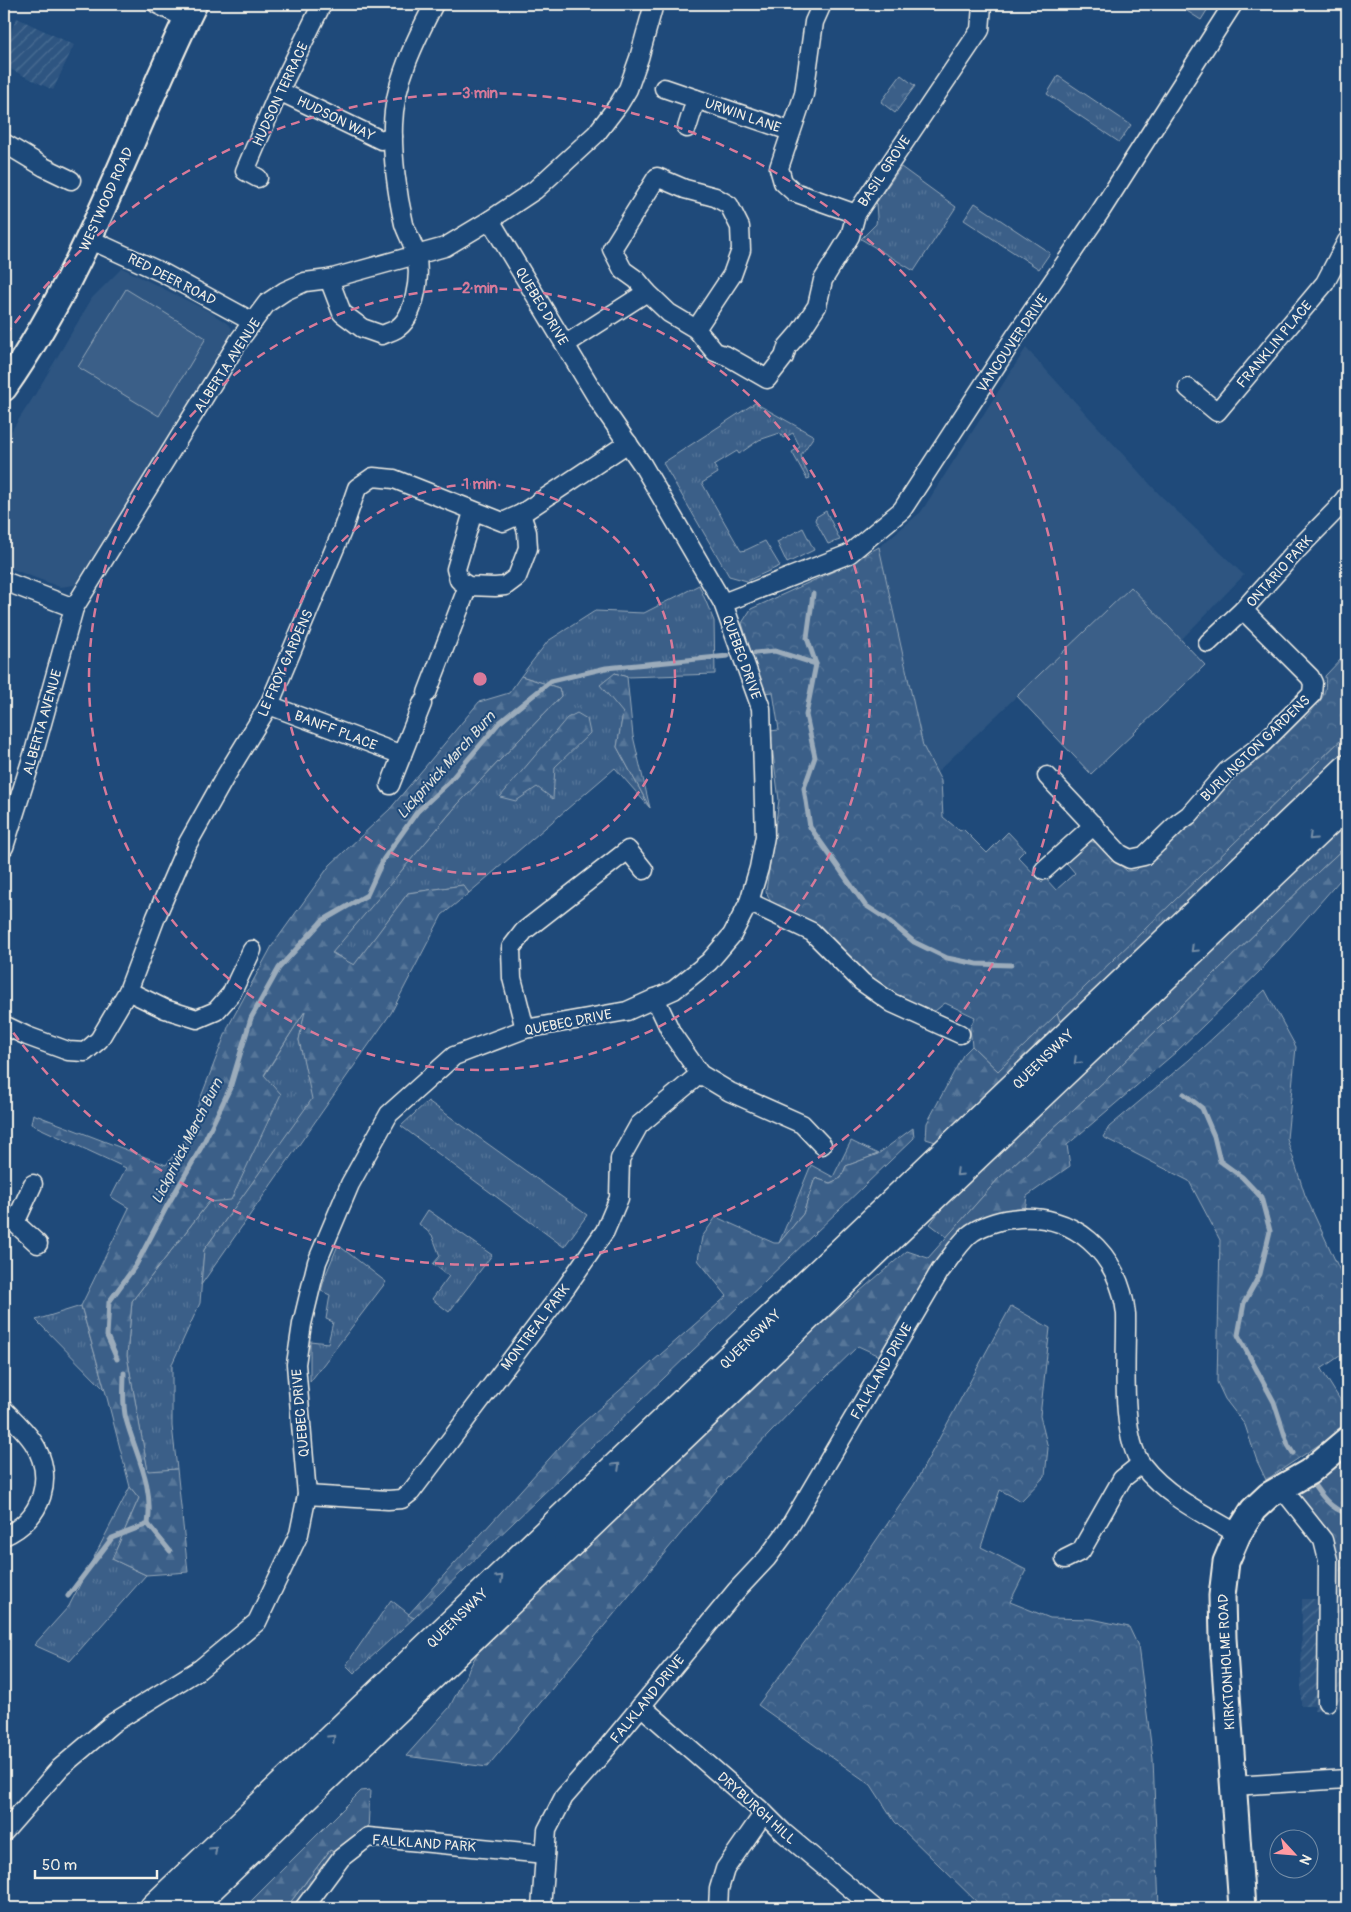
<svg xmlns="http://www.w3.org/2000/svg" width="1351" height="1912" viewBox="0 0 1351 1912" font-family="Pangolin,sans-serif">
<style>
.built{fill:#2d5581}
.industrial{fill:url(#industrial-furrows)}
.grass{fill:url(#grass-tufts);stroke:#97a8b8}
.forest{fill:url(#forest-firs);stroke:#97a8b8}
.park{fill:url(#park-crowns);stroke:#97a8b8}
.pitch{fill:#3a5f88;stroke:#97a8b8}
.lines{fill:none;stroke-linecap:round;stroke-linejoin:round}
.stream{stroke:#9cacbb;stroke-width:5}
.street-casing{stroke:#f4f1e8;stroke-width:21}
.secondary-casing{stroke:#f4f1e8;stroke-width:29}
.highway-casing{stroke:#f4f1e8;stroke-width:31}
.street{stroke:#1f4a7a;stroke-width:18}
.secondary{stroke:#1f4a7a;stroke-width:25}
.highway{stroke:#1f4a7a;stroke-width:28}
.oneway{stroke:#748da6}
.ring{fill:none;stroke:#d87a9a;stroke-width:2.5;stroke-dasharray:9 6}
.labels{text-anchor:middle;stroke-width:4;stroke-linejoin:round;paint-order:stroke}
.street-label{font-size:14px;fill:#f4f1e8;stroke:#1f4a7a}
.water-label{font-size:15px;font-style:italic;fill:#dee0dd;stroke:#1f4a7a}
.centre{fill:#d87a9a;stroke:#1f4a7a;stroke-width:2.5}
.ring-label{font-size:15px;text-anchor:middle;font-weight:bold;fill:#d87a9a;stroke:#1f4a7a;stroke-width:4;stroke-linejoin:round;paint-order:stroke}
</style>
<defs>
<pattern id="industrial-furrows" width="10" height="10" patternUnits="userSpaceOnUse" patternTransform="scale(1.25)"><rect width="10" height="10" fill="#2d5581"/><path d="M-1 1l2-2M0 10L10 0M9 11l2-2" fill="none" stroke="#4c6e93"/></pattern>
<pattern id="grass-tufts" width="24" height="20" patternUnits="userSpaceOnUse" patternTransform="scale(1.25)"><rect width="24" height="20" fill="#3a5f88"/><path d="M3 7l-1-3M5 7V3M7 7l1-3M15 17l-1-3M17 17v-4M19 17l1-3" fill="none" stroke="#577699"/></pattern>
<pattern id="forest-firs" width="22" height="20" patternUnits="userSpaceOnUse" patternTransform="scale(1.25)"><rect width="22" height="20" fill="#3a5f88"/><path d="M5 1l3.5 6h-7zM16 11l3.5 6h-7z" fill="#577699"/></pattern>
<pattern id="park-crowns" width="20" height="18" patternUnits="userSpaceOnUse" patternTransform="scale(1.25)"><rect width="20" height="18" fill="#3a5f88"/><path d="M2 6a3 3 0 1 1 6 0M12 15a3 3 0 1 1 6 0" fill="none" stroke="#577699"/></pattern>
</defs>
<rect width="100%" height="100%" fill="#1f4a7a"/>
<filter id="ink" filterUnits="userSpaceOnUse"><feTurbulence type="fractalNoise" baseFrequency=".02" numOctaves="2"/><feDisplacementMap in="SourceGraphic" scale="10" xChannelSelector="R" yChannelSelector="G"/><feConvolveMatrix kernelMatrix="1 2 1 2 8 2 1 2 1" color-interpolation-filters="sRGB"/></filter>
<g filter="url(#ink)">
<!-- built -->
<g class="built">
<polygon points="122,268 210,312 225,322 232,328 229,345 75,585 60,587 4,566 4,442 36,393 92,298"/>
<polygon points="1026,348 1159,494 1244,575 1181,640 1205,665 1091,774 1017,696 937,772 923,746 879,547 921,512"/>
</g>
<!-- industrial -->
<g class="industrial">
<polygon points="17,18 74,45 53,90 4,66 4,45"/>
<polygon points="1323,1592 1336,1598 1347,1598 1347,1708 1335,1708 1335,1711 1314,1710 1315,1706 1301,1706 1302,1599 1316,1599"/>
</g>
<!-- grass -->
<g class="grass">
<polygon points="1176,4 1211,4 1201,20"/>
<polygon points="1058,76 1131,125 1119,142 1047,94"/>
<polygon points="901,167 956,207 914,271 861,239 876,224 877,217 876,203"/>
<polygon points="975,203 1050,253 1039,269 964,220"/>
<polygon points="755,403 814,436 801,455 803,464 810,478 807,479 792,452 800,447 793,433 783,438 780,433 759,440 739,454 737,451 714,465 718,473 702,483 741,551 746,550 765,541 780,566 747,581 729,576 663,463"/>
<polygon points="826,511 840,540 828,544 815,520 816,517"/>
<polygon points="803,528 814,550 787,563 777,542"/>
<polygon points="699,585 714,621 715,674 627,677 615,673 623,714 617,747 650,808 615,768 469,893 463,885 408,893 354,966 332,952 458,804 561,696 559,688 521,676 548,641 595,611 644,613"/>
<polygon points="1347,734 1347,752 1062,1027 1057,1013"/>
<polygon points="1347,821 1347,845 1318,872 1110,1076 999,1178 947,1237 930,1224 951,1197"/>
<polygon points="306,1009 299,1040 313,1099 204,1250 200,1303 172,1364 172,1426 177,1469 148,1472 127,1356 132,1301 209,1202 264,1076"/>
<polygon points="428,1101 587,1215 564,1247 401,1126"/>
<polygon points="851,1141 878,1154 846,1166 841,1178 830,1183 815,1178 803,1214 779,1243 811,1165 833,1177"/>
<polygon points="428,1210 492,1255 449,1312 432,1299 449,1276 433,1264 440,1256 432,1235 419,1224"/>
<polygon points="338,1245 386,1282 310,1382 310,1341 328,1343 333,1322 326,1319 330,1295 321,1291 326,1274"/>
<polygon points="81,1306 105,1390 36,1320"/>
<polygon points="130,1487 139,1498 112,1559 146,1575 70,1661 34,1645 69,1606"/>
<polygon points="391,1600 414,1618 354,1673 346,1665"/>
<polygon points="330,1850 336,1853 298,1908 286,1908"/>
</g>
<!-- forest -->
<g class="forest">
<polygon points="615,673 627,677 633,736 650,808 617,747 623,713 600,685"/>
<polygon points="521,676 559,688 561,696 458,804 332,953 354,965 408,893 463,885 469,893 442,915 391,1013 201,1285 204,1250 312,1099 299,1040 305,1011 264,1075 281,1094 231,1200 209,1202 132,1301 127,1356 148,1471 177,1469 188,1572 146,1575 112,1559 139,1498 130,1487 105,1390 81,1306 129,1208 111,1197 126,1168 31,1124 33,1114 166,1165 183,1143 229,1025 272,946 330,865 390,809 479,702 509,693"/>
<polygon points="577,713 587,719 590,733 555,767 553,799 537,787 516,801 500,797 567,718"/>
<polygon points="1347,845 1347,872 1260,971 1176,1052 1067,1145 1070,1166 1027,1196 1025,1211 977,1222 880,1356 858,1346 793,1409 726,1479 487,1767 406,1756 449,1708 482,1644 806,1337 907,1251 928,1258 999,1178 1110,1076 1318,872"/>
<polygon points="1057,1013 1062,1027 942,1144 926,1139 927,1123 963,1055 972,1046 998,1071"/>
<polygon points="913,1128 914,1138 414,1618 408,1615 577,1428 727,1296 698,1260 702,1237 716,1217 774,1243 779,1243 803,1214 815,1178 830,1183 841,1178 846,1166 878,1154"/>
<polygon points="370,1790 368,1830 336,1853 330,1850 286,1908 244,1908 361,1791"/>
</g>
<!-- park -->
<g class="park">
<polygon points="901,75 915,86 895,113 881,102"/>
<path d="M 879,547 L 923,746 L 941,781 L 943,817 L 960,831 L 963,829 L 987,853 L 1008,832 L 1025,850 L 1018,857 L 1042,882 L 1046,879 L 1056,890 L 1075,873 L 1064,860 C 1070,855 1076,848 1082,844 C 1100,833 1115,862 1127,871 L 1136,870 L 1302,714 L 1305,718 C 1319,702 1328,697 1325,676 L 1344,656 L 1347,659 L 1347,734 L 998,1071 L 972,1046 L 970,1028 L 975,1017 L 945,1003 L 935,1011 L 926,1011 L 897,1001 L 772,905 L 766,891 L 779,800 L 770,731 L 779,730 L 773,692 L 763,693 L 742,623 L 751,609 L 843,567 Z"/>
<polygon points="1265,990 1296,1047 1287,1139 1305,1195 1347,1286 1347,1351 1321,1369 1347,1411 1347,1426 1266,1480 1257,1461 1245,1425 1225,1399 1217,1382 1220,1240 1189,1181 1103,1137 1109,1127 1189,1060"/>
<polygon points="1011,1306 1050,1328 1040,1416 1048,1448 1045,1476 1021,1501 1000,1490 981,1547 1026,1570 1010,1602 1050,1618 1092,1619 1129,1627 1138,1646 1153,1759 1159,1908 983,1908 895,1822 871,1785 758,1705 830,1608 914,1485"/>
<polygon points="1347,1458 1347,1598 1331,1598 1332,1552 1328,1530 1300,1497 1300,1490"/>
</g>
<!-- pitch -->
<g class="pitch">
<polygon points="126,289 206,338 159,416 78,367"/>
<polygon points="1131,587 1205,665 1091,774 1017,696"/>
</g>
<g class="lines">
<!-- stream -->
<g class="stream">
<polyline points="813,594 807,638 816,664 806,715 815,757 804,788 810,827 865,905 888,920 914,942 947,958 977,964 1011,965"/>
<polyline points="755,653 775,651 816,664"/>
<polyline points="1184,1094 1202,1108 1214,1136 1220,1161 1242,1177 1261,1197 1270,1231 1260,1274 1244,1303 1238,1335 1274,1402 1288,1445 1293,1453"/>
<polyline points="117,1359 107,1336 109,1302 136,1265 167,1206 202,1146 230,1088 251,1018 279,968 322,921 367,895 383,860 417,812 448,783 499,723 551,681 606,668 728,656"/>
<path d="M 1311,1480 C 1320,1494 1331,1510 1347,1513"/>
<polyline points="148,1524 170,1551"/>
<path d="M 68,1596 L 112,1538 L 148,1524 C 154,1484 136,1456 126,1419 C 122,1405 124,1387 124,1373"/>
</g>
<defs>
<g id="street">
<polyline points="157,4 187,19"/>
<polyline points="822,4 814,22 804,94 779,168 783,182 794,192 856,214"/>
<polyline points="664,88 790,131"/>
<polyline points="279,91 381,140 393,136"/>
<polyline points="687,128 696,99"/>
<polyline points="4,143 44,167 71,180"/>
<polyline points="258,178 245,171 279,91 322,4"/>
<polyline points="89,239 163,273 253,322"/>
<path d="M 329,279 L 342,313 L 362,328 L 382,335 C 386,333 391,332 396,329 C 415,318 421,276 416,256 C 414,244 407,234 404,224 C 397,194 392,155 393,125 C 394,83 415,41 434,4"/>
<polyline points="647,292 637,280 623,270 612,249 657,177 685,189 715,197 729,205 740,227 741,250 732,275 696,329"/>
<polyline points="566,344 647,292 669,313 696,329 715,352 727,356 767,379 784,357 787,347 800,332 817,306 823,280 850,236 856,214 980,30 982,6 980,4"/>
<polyline points="1188,388 1217,412 1325,283 1347,241"/>
<polyline points="473,512 456,569 459,580 468,586 495,587 505,586 517,577 528,548 527,532 521,514"/>
<polyline points="4,581 74,608"/>
<polyline points="723,603 849,554 902,510 1016,335 1100,212 1233,4"/>
<polyline points="1208,643 1243,610 1296,551 1337,509 1347,496"/>
<polyline points="427,693 468,586"/>
<polyline points="269,705 402,755"/>
<polyline points="1047,776 1120,854 1130,859 1144,856 1178,823 1189,815 1227,771 1260,746 1312,694 1313,683 1310,677 1243,610"/>
<polyline points="390,785 422,704"/>
<polyline points="4,847 34,752 74,608 240,339 267,303 285,291 305,282 329,279 445,247 490,220 535,190 596,134 619,104 628,89 639,58 654,4"/>
<polyline points="1044,870 1094,825"/>
<polyline points="749,902 812,932 862,982 892,1003 960,1034"/>
<polyline points="128,991 165,1009 197,1019 216,1011 231,994 252,950"/>
<polyline points="655,998 672,1034 700,1074 730,1092 802,1124 822,1145"/>
<polyline points="4,1025 27,1036 68,1051 85,1052 99,1040 128,991 156,917 188,843 225,777 269,705 342,531 357,488 373,477 394,479 503,522 521,514 628,443"/>
<polyline points="525,1029 512,978 511,948 524,931 628,850 644,870"/>
<polyline points="4,1220 15,1223 38,1244"/>
<polyline points="15,1223 33,1184"/>
<path d="M 4,1410 C 14,1420 25,1430 33,1442 C 56,1477 42,1520 4,1536"/>
<polyline points="1281,1487 1323,1540 1328,1560 1327,1702"/>
<polyline points="307,1495 388,1500 402,1499 411,1492 567,1286 605,1231 619,1198 620,1159 639,1125 700,1074"/>
<polyline points="1065,1559 1081,1551 1122,1479 1141,1464"/>
<polyline points="641,1706 764,1813 784,1833 874,1908"/>
<polyline points="1233,1786 1347,1779"/>
<polyline points="4,1832 60,1768 113,1723 200,1669 257,1622 299,1534 307,1495 296,1364 302,1324 317,1262 350,1184 389,1114 454,1056 525,1029 627,1011 674,990 709,962 732,935 749,902 759,868 765,836 761,708 723,603 642,464 602,406 490,220"/>
<polyline points="304,1908 341,1858 368,1837 545,1854"/>
<path d="M 541,1908 L 547,1830 L 564,1797 L 600,1756 L 736,1591 L 767,1558 L 787,1531 L 940,1271 C 949,1260 958,1245 969,1235 C 978,1227 999,1220 1011,1219 C 1073,1210 1120,1254 1126,1314 C 1127,1352 1119,1435 1142,1465 C 1166,1496 1205,1515 1238,1534"/>
<polyline points="718,1908 719,1889 725,1869 764,1813"/>
</g>
<g id="secondary">
<path d="M 4,388 C 87,270 131,132 194,4"/>
<polyline points="1242,1908 1223,1638 1222,1596 1226,1562 1238,1534 1253,1510 1269,1495 1309,1472 1347,1440"/>
</g>
<g id="highway">
<polyline points="154,1908 1347,769"/>
<polyline points="189,1908 880,1247 1347,803"/>
</g>
</defs>
<!-- street casing -->
<use href="#street" class="street-casing"/>
<!-- secondary casing -->
<use href="#secondary" class="secondary-casing"/>
<!-- highway casing -->
<use href="#highway" class="highway-casing"/>
<!-- street -->
<use href="#street" class="street"/>
<!-- secondary -->
<use href="#secondary" class="secondary"/>
<!-- highway -->
<use href="#highway" class="highway"/>
</g>
<!-- one-way arrows -->
<defs><path id="oneway-chevron" d="M-2-3.5L2.5 0L-2 3.5" fill="none" stroke-width="1.6" stroke-linecap="round" stroke-linejoin="round" transform="scale(1.25)"/></defs>
<g class="oneway">
<use href="#oneway-chevron" transform="translate(1312 837) rotate(136)"/>
<use href="#oneway-chevron" transform="translate(1194 949) rotate(136)"/>
<use href="#oneway-chevron" transform="translate(1077 1061) rotate(136)"/>
<use href="#oneway-chevron" transform="translate(959 1173) rotate(136)"/>
<use href="#oneway-chevron" transform="translate(617 1466) rotate(-44)"/>
<use href="#oneway-chevron" transform="translate(500 1578) rotate(-44)"/>
<use href="#oneway-chevron" transform="translate(332 1738) rotate(-44)"/>
<use href="#oneway-chevron" transform="translate(214 1850) rotate(-44)"/>
</g>
</g>
<!-- distance rings -->
<g class="ring">
<circle cx="480" cy="679" r="195"/>
<circle cx="480" cy="679" r="391"/>
<path d="M6 335A586 586 0 1 1 6 1023"/>
</g>
<g class="labels">
<!-- street labels -->
<g class="street-label">
<text transform="translate(280 94) rotate(-65)" y="5">HUDSON TERRACE</text>
<text transform="translate(743 115) rotate(19)" y="5">URWIN LANE</text>
<text transform="translate(336 118) rotate(26)" y="5">HUDSON WAY</text>
<text transform="translate(884 171) rotate(-56)" y="5">BASIL GROVE</text>
<text transform="translate(106 199) rotate(-66)" y="5">WESTWOOD ROAD</text>
<text transform="translate(172 279) rotate(27)" y="5">RED DEER ROAD</text>
<text transform="translate(542 306) rotate(59)" y="5">QUEBEC DRIVE</text>
<text transform="translate(1012 343) rotate(-56)" y="5">VANCOUVER DRIVE</text>
<text transform="translate(1274 344) rotate(-50)" y="5">FRANKLIN PLACE</text>
<text transform="translate(227 365) rotate(-57)" y="5">ALBERTA AVENUE</text>
<text transform="translate(1279 571) rotate(-48)" y="5">ONTARIO PARK</text>
<text transform="translate(742 657) rotate(70)" y="5">QUEBEC DRIVE</text>
<text transform="translate(285 663) rotate(-66)" y="5">LE FROY GARDENS</text>
<text transform="translate(42 722) rotate(-74)" y="5">ALBERTA AVENUE</text>
<text transform="translate(336 730) rotate(21)" y="5">BANFF PLACE</text>
<text transform="translate(1255 748) rotate(-44)" y="5">BURLINGTON GARDENS</text>
<text transform="translate(568 1022) rotate(-11)" y="5">QUEBEC DRIVE</text>
<text transform="translate(1043 1059) rotate(-44)" y="5">QUEENSWAY</text>
<text transform="translate(535 1327) rotate(-53)" y="5">MONTREAL PARK</text>
<text transform="translate(750 1339) rotate(-44)" y="5">QUEENSWAY</text>
<text transform="translate(881 1371) rotate(-60)" y="5">FALKLAND DRIVE</text>
<text transform="translate(300 1413) rotate(-95)" y="5">QUEBEC DRIVE</text>
<text transform="translate(457 1618) rotate(-44)" y="5">QUEENSWAY</text>
<text transform="translate(1226 1662) rotate(-93)" y="5">KIRKTONHOLME ROAD</text>
<text transform="translate(647 1699) rotate(-51)" y="5">FALKLAND DRIVE</text>
<text transform="translate(757 1808) rotate(42)" y="5">DRYBURGH HILL</text>
<text transform="translate(424 1843) rotate(4)" y="5">FALKLAND PARK</text>
</g>
<!-- water labels -->
<g class="water-label">
<text transform="translate(446 765) rotate(-48)" y="5">Lickprivick March Burn</text>
<text transform="translate(187 1141) rotate(-63)" y="5">Lickprivick March Burn</text>
</g>
</g>
<circle cx="480" cy="679" r="8" class="centre"/>
<g class="ring-label">
<text x="480" y="98">3 min</text>
<text x="480" y="293">2 min</text>
<text x="480" y="489">1 min</text>
</g>
<!-- margin -->
<rect width="1351" height="1912" fill="none" stroke="#1f4a7a" stroke-width="20"/>
<rect x="10" y="10" width="1331" height="1892" fill="none" stroke="#f4f1e8" stroke-width="2" filter="url(#ink)"/>
<!-- north arrow -->
<g transform="translate(1294 1854) rotate(116)"><circle r="24" fill="#1f4a7a" stroke="#748da6"/>
<path d="M0-4L9 19L0 12L-9 19Z" fill="#ff9aa2"/>
<text y="-8" font-size="14" font-weight="bold" text-anchor="middle" fill="#f4f1e8">N</text>
</g>
<!-- scale -->
<path d="M35 1870v8h122v-8" fill="none" stroke="#f4f1e8" stroke-width="2.5"/>
<text x="42" y="1870" font-size="15" fill="#f4f1e8" stroke="#1f4a7a" stroke-width="4" paint-order="stroke">50 m</text>
</svg>
